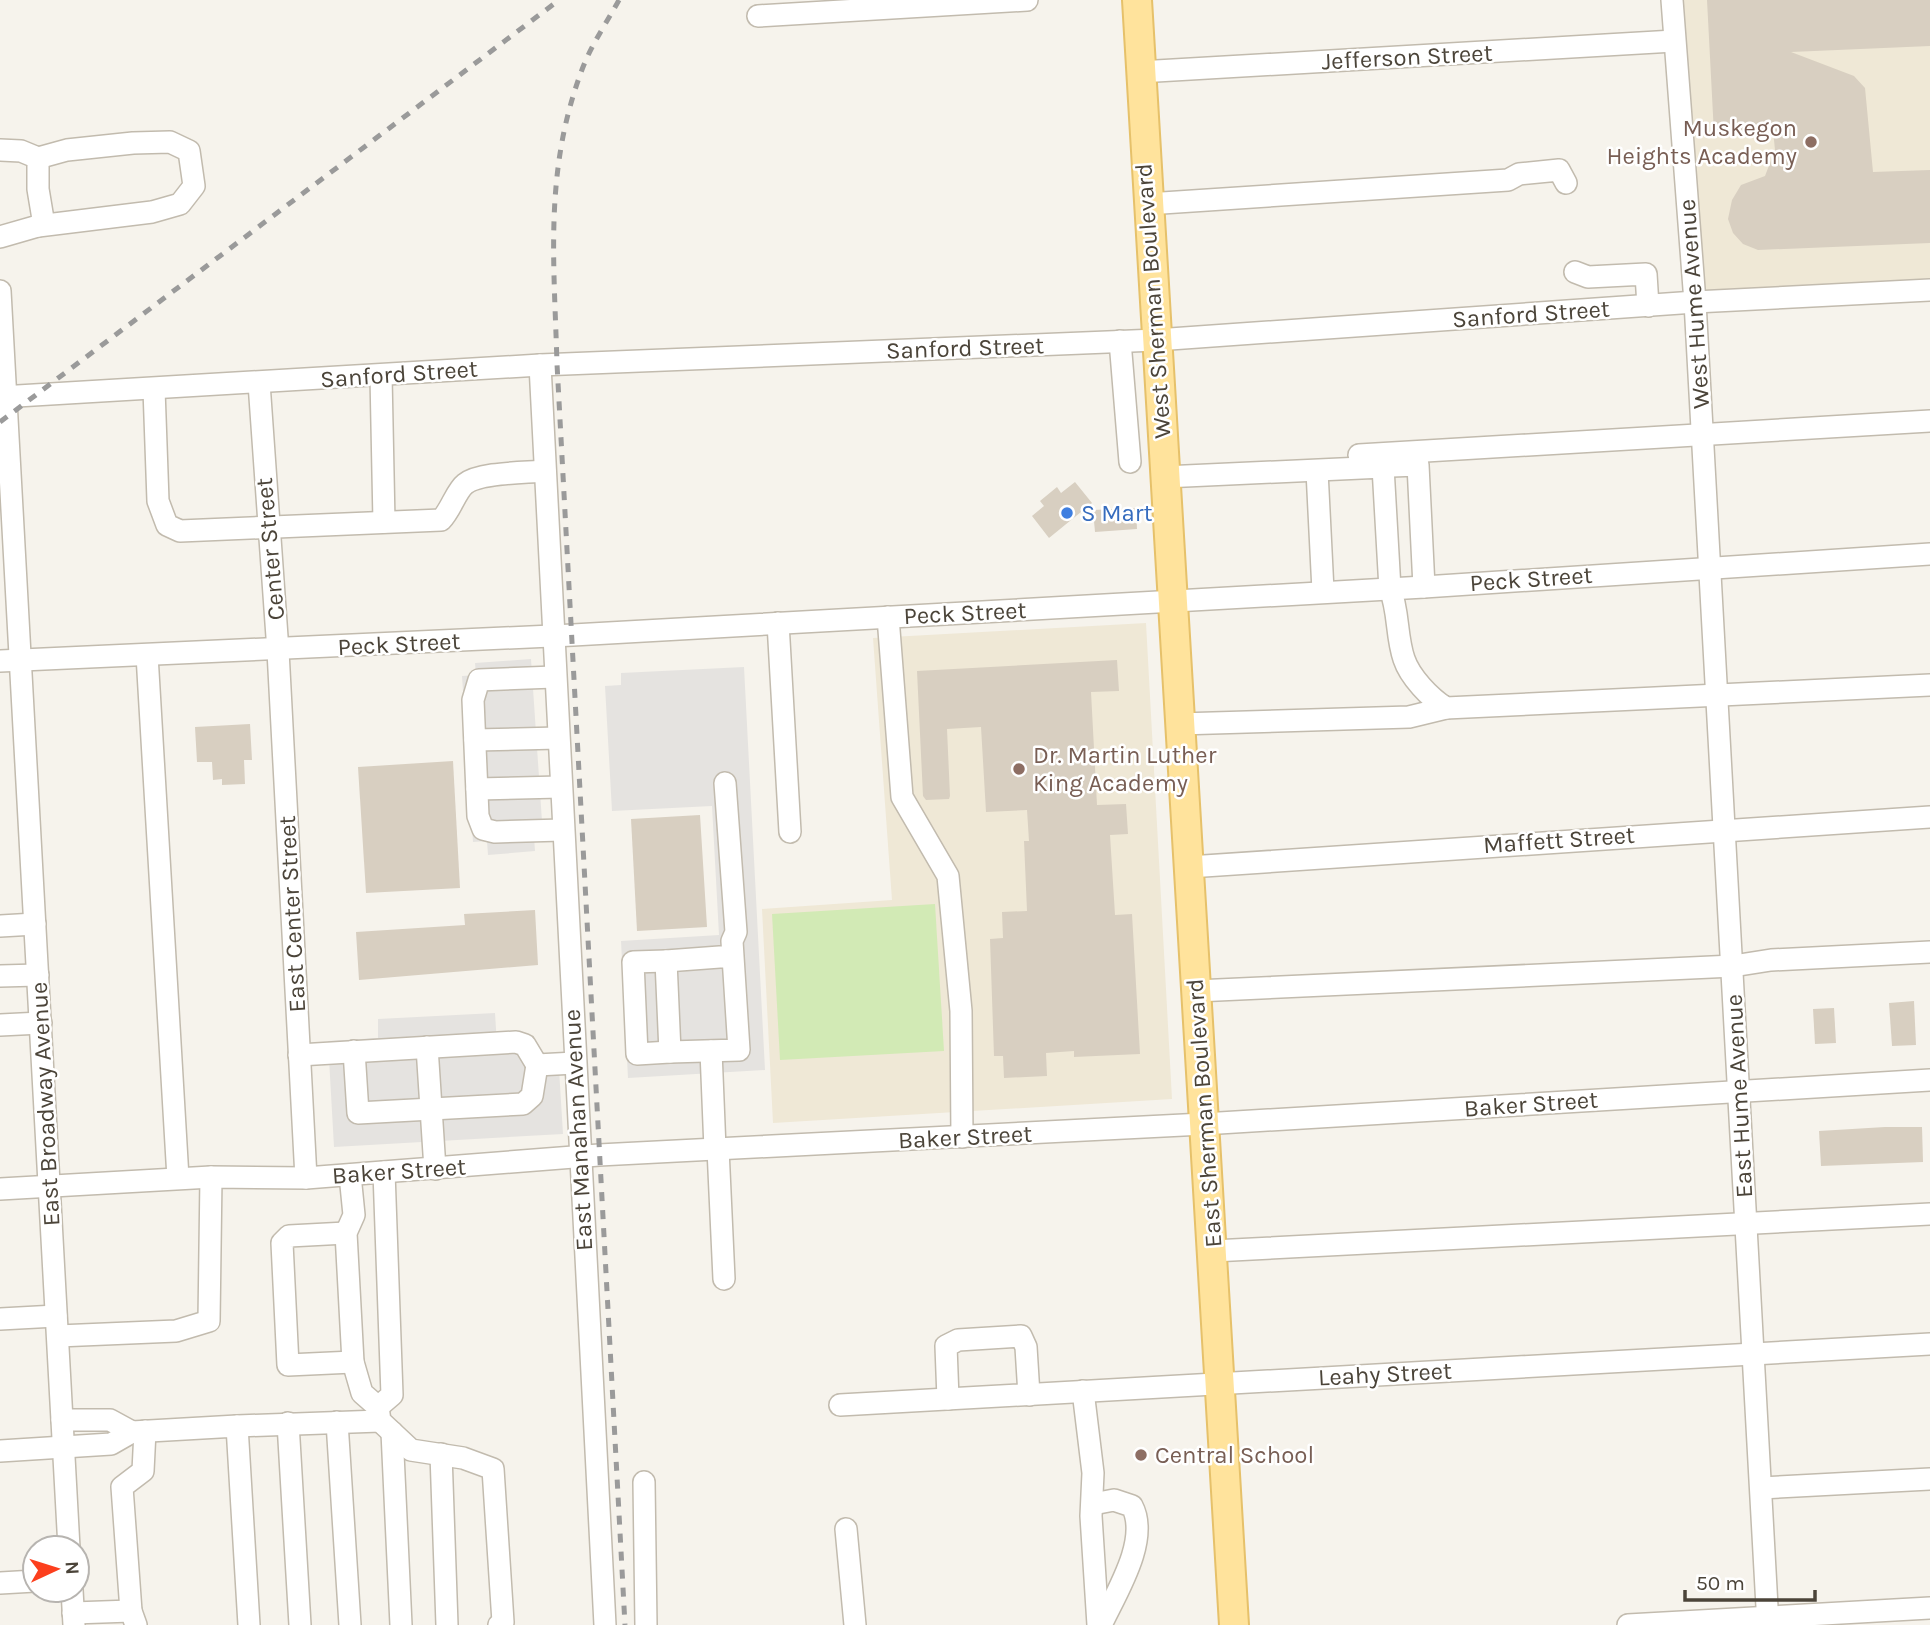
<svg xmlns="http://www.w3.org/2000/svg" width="1930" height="1625" viewBox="0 0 1930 1625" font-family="Karla,sans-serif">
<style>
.education{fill:#efe8d6}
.green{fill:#d2eab5}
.parking{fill:#e5e3e0}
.building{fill:#d8cfc1}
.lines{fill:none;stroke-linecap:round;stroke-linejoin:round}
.minor-casing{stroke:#c2bbae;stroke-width:24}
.major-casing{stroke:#e6c16a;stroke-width:32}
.minor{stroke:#fff;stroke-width:21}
.major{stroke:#ffe39c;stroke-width:28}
.rail{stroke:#9a9a9a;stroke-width:5;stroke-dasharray:9 9;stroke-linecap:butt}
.education-dot{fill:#8d6e63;stroke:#fff;stroke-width:2.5}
.shop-dot{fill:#3f7fe0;stroke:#fff;stroke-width:2.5}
.labels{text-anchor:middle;stroke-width:5;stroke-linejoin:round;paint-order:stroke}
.street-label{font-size:24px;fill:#4b4439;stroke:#fff}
.education-label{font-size:24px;fill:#785e54;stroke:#fff;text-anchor:start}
.shop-label{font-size:24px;fill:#366cbe;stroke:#fff;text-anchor:start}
</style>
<rect width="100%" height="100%" fill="#f6f3ec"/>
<!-- education -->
<g class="education">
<polygon points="1683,0 1930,0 1930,284 1700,297"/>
<polygon points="1146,623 1172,1099 773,1123 762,909 892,900 873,638"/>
</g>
<!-- green -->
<polygon class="green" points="935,904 944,1051 780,1060 772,914"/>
<!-- parking -->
<g class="parking">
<polygon points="531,659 543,836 534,837 535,851 488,855 487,841 473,842 462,676 476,675 475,663"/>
<polygon points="744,667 765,1070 628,1078 621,941 719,935 712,806 612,811 605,686 621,685 621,673"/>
<polygon points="495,1013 497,1045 538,1043 538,1054 558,1053 563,1134 334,1147 328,1041 378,1038 378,1019"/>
</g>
<!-- building -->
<g class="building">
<polygon points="1707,0 1930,0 1930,46 1791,52 1854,76 1865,88 1873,172 1930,170 1930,243 1758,250 1743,244 1733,233 1728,219 1732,200 1741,185 1765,176 1775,150 1773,130 1714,134"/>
<polygon points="1075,482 1092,503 1049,538 1032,516 1044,506 1040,501 1057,487 1061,493"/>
<polygon points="1136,508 1137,529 1095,532 1093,510"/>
<polygon points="1117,660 1119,691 1091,692 1097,805 1126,804 1128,834 1110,835 1115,915 1132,914 1140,1054 1074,1057 1074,1051 1046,1053 1047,1076 1004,1078 1003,1056 994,1056 990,939 1003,938 1002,912 1027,911 1024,841 1029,841 1027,810 986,812 981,727 947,729 950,796 949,799 926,800 923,796 917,671"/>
<polygon points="250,724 252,760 244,760 245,784 222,785 222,779 213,780 212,762 197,762 195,727"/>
<polygon points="453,761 460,888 366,893 358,767"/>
<polygon points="700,815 707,927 637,931 631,819"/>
<polygon points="535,910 538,965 359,980 356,932 465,925 464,914"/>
<polygon points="1914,1001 1916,1045 1892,1046 1889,1003"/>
<polygon points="1834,1008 1836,1043 1815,1044 1813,1009"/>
<polygon points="1885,1127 1922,1127 1923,1162 1821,1166 1819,1131"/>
</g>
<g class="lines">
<defs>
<g id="minor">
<polyline points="1672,0 1695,302 1768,1625"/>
<polyline points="758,16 1027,0"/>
<polyline points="1139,72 1674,41"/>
<polyline points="0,150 21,151 38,158 38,189 43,219 38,226 0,237"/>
<polyline points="38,158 67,150 133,143 170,142 189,151 194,186 180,204 152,212 38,226"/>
<polyline points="1147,204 1508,180 1519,174 1559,170 1566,183"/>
<polyline points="1575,272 1588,277 1646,274 1648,306"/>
<polyline points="0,291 69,1548"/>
<polyline points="1120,341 1130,462"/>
<polyline points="540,365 605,1625"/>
<polyline points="381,376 384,522"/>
<polyline points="259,383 278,651 306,1178"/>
<path d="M 154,389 L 158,501 L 167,525 L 180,531 L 441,520 C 451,510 456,491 465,484 C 480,472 525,473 545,471"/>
<polyline points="0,397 540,365 1156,340 1695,302 1930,290"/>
<polyline points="1359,455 1930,421"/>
<polyline points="1392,466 1418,465 1424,587"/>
<polyline points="1317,471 1323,591"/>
<path d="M 1164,477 L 1383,467 L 1390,589 C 1399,611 1396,636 1404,659 C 1410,677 1430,698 1446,708 L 1930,685"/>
<polyline points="888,617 902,797 948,876 961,1011 962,1137"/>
<polyline points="778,623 790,832"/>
<polyline points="147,655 178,1178"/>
<polyline points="0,661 573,635 1424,587 1930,554"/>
<polyline points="554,677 479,680 473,700 478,816 483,829 495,832 562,830"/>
<polyline points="1179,724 1409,717 1446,708"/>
<polyline points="475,740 558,738"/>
<polyline points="725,783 736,932 732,941 739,1050 670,1052 666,961 733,956"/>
<polyline points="477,789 560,787"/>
<polyline points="1189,867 1930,817"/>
<polyline points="0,926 35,924"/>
<polyline points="666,961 633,962 637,1054 670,1052"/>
<polyline points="0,976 38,975"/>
<polyline points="1196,991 1733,966 1771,960 1930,952"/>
<polyline points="0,1025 41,1023"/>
<polyline points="427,1047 435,1169"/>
<polyline points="354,1051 358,1113 523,1104 532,1096 537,1065"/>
<polyline points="711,1051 715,1149"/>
<polyline points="299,1055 516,1042 525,1045 537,1065 575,1063"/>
<polyline points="718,1149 724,1279"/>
<polyline points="350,1175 354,1215 346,1233 353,1362 362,1393 378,1407 380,1421 411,1450 463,1458 493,1469 503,1622 499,1625"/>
<polyline points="0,1189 211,1177 306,1178 599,1155 1203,1124 1930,1080"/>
<polyline points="346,1233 289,1236 282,1243 288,1365 353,1362"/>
<polyline points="1213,1251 1930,1214"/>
<polyline points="0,1319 56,1316"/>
<polyline points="58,1336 176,1331 209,1321 211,1177"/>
<polyline points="1083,1391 1093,1473 1091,1516 1098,1625"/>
<polyline points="948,1399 946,1346 958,1340 1021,1336 1026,1347 1029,1395"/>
<polyline points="840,1405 1930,1344"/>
<polyline points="378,1407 392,1395 384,1172"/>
<polyline points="337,1422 350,1625"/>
<polyline points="288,1423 300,1625"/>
<polyline points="237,1426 380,1421"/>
<polyline points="132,1432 237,1426 249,1625"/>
<polyline points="392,1432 401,1625"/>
<polyline points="0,1451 111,1444 132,1432 110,1420 62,1420"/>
<polyline points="441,1454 447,1625"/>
<polyline points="644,1482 646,1625"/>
<polyline points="1761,1488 1930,1479"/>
<path d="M 1093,1504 L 1114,1500 L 1132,1506 C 1150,1540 1116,1593 1101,1625"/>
<polyline points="846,1529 855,1625"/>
<polyline points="0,1583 35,1581"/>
<polyline points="72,1590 74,1625"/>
<polyline points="73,1613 131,1611"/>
<polyline points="136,1625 131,1611 122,1487 143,1471 145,1431"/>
<polyline points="1628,1625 1930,1608"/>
</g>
<polyline id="major" points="1137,0 1234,1625"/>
</defs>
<!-- minor casing -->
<use href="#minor" class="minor-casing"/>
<!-- major casing -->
<use href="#major" class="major-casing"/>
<!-- minor -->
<use href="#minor" class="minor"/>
<!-- major -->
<use href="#major" class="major"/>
<!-- rail -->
<g class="rail">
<path d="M 619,0 C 607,22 592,44 583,67 C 544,169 554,258 557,364 L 625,1625"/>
<polyline points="0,422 559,0"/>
</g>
</g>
<!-- markers -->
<g class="education-dot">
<circle cx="1811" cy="142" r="7"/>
<circle cx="1019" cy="769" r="7"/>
<circle cx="1141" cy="1455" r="7"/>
</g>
<circle class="shop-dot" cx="1067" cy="513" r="7"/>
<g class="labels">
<!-- street labels -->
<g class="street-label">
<text transform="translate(1407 57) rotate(-3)" y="8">Jefferson Street</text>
<text transform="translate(1153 301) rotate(-94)" y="8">West Sherman Boulevard</text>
<text transform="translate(1694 304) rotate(-94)" y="8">West Hume Avenue</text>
<text transform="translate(1531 314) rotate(-4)" y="8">Sanford Street</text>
<text transform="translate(965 348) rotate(-2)" y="8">Sanford Street</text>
<text transform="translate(399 374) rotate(-4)" y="8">Sanford Street</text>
<text transform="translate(270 549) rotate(-95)" y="8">Center Street</text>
<text transform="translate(1531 579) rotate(-4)" y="8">Peck Street</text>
<text transform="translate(965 613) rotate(-3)" y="8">Peck Street</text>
<text transform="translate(399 644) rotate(-3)" y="8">Peck Street</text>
<text transform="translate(1559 840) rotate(-4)" y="8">Maffett Street</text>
<text transform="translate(292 914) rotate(-93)" y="8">East Center Street</text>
<text transform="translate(1739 1096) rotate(-93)" y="8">East Hume Avenue</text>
<text transform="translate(45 1104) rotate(-93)" y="8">East Broadway Avenue</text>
<text transform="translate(1531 1104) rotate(-4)" y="8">Baker Street</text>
<text transform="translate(1204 1113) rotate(-94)" y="8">East Sherman Boulevard</text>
<text transform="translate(578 1130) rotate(-93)" y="8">East Manahan Avenue</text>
<text transform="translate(965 1137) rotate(-3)" y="8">Baker Street</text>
<text transform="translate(399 1171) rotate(-4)" y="8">Baker Street</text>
<text transform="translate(1385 1374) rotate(-3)" y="8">Leahy Street</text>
</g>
<!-- education labels -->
<g class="education-label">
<text x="1797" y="136" text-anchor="end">Muskegon<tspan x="1797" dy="28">Heights Academy</tspan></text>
<text x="1033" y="763">Dr. Martin Luther<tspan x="1033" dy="28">King Academy</tspan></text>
<text x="1155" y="1463">Central School</text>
</g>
<!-- shop labels -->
<g class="shop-label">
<text x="1081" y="521">S Mart</text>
</g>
</g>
<!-- north arrow -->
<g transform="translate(56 1569) rotate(86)"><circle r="33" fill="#ffffff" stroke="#b7b4b0" stroke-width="2"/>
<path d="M0-5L12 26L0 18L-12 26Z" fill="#fc3f1d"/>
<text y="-10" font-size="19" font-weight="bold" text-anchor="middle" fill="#4b4439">N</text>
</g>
<!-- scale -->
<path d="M1685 1590v10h130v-10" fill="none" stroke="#4b4439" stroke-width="3.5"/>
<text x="1696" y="1590" font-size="21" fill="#4b4439" stroke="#ffffff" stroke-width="5" paint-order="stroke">50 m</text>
</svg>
